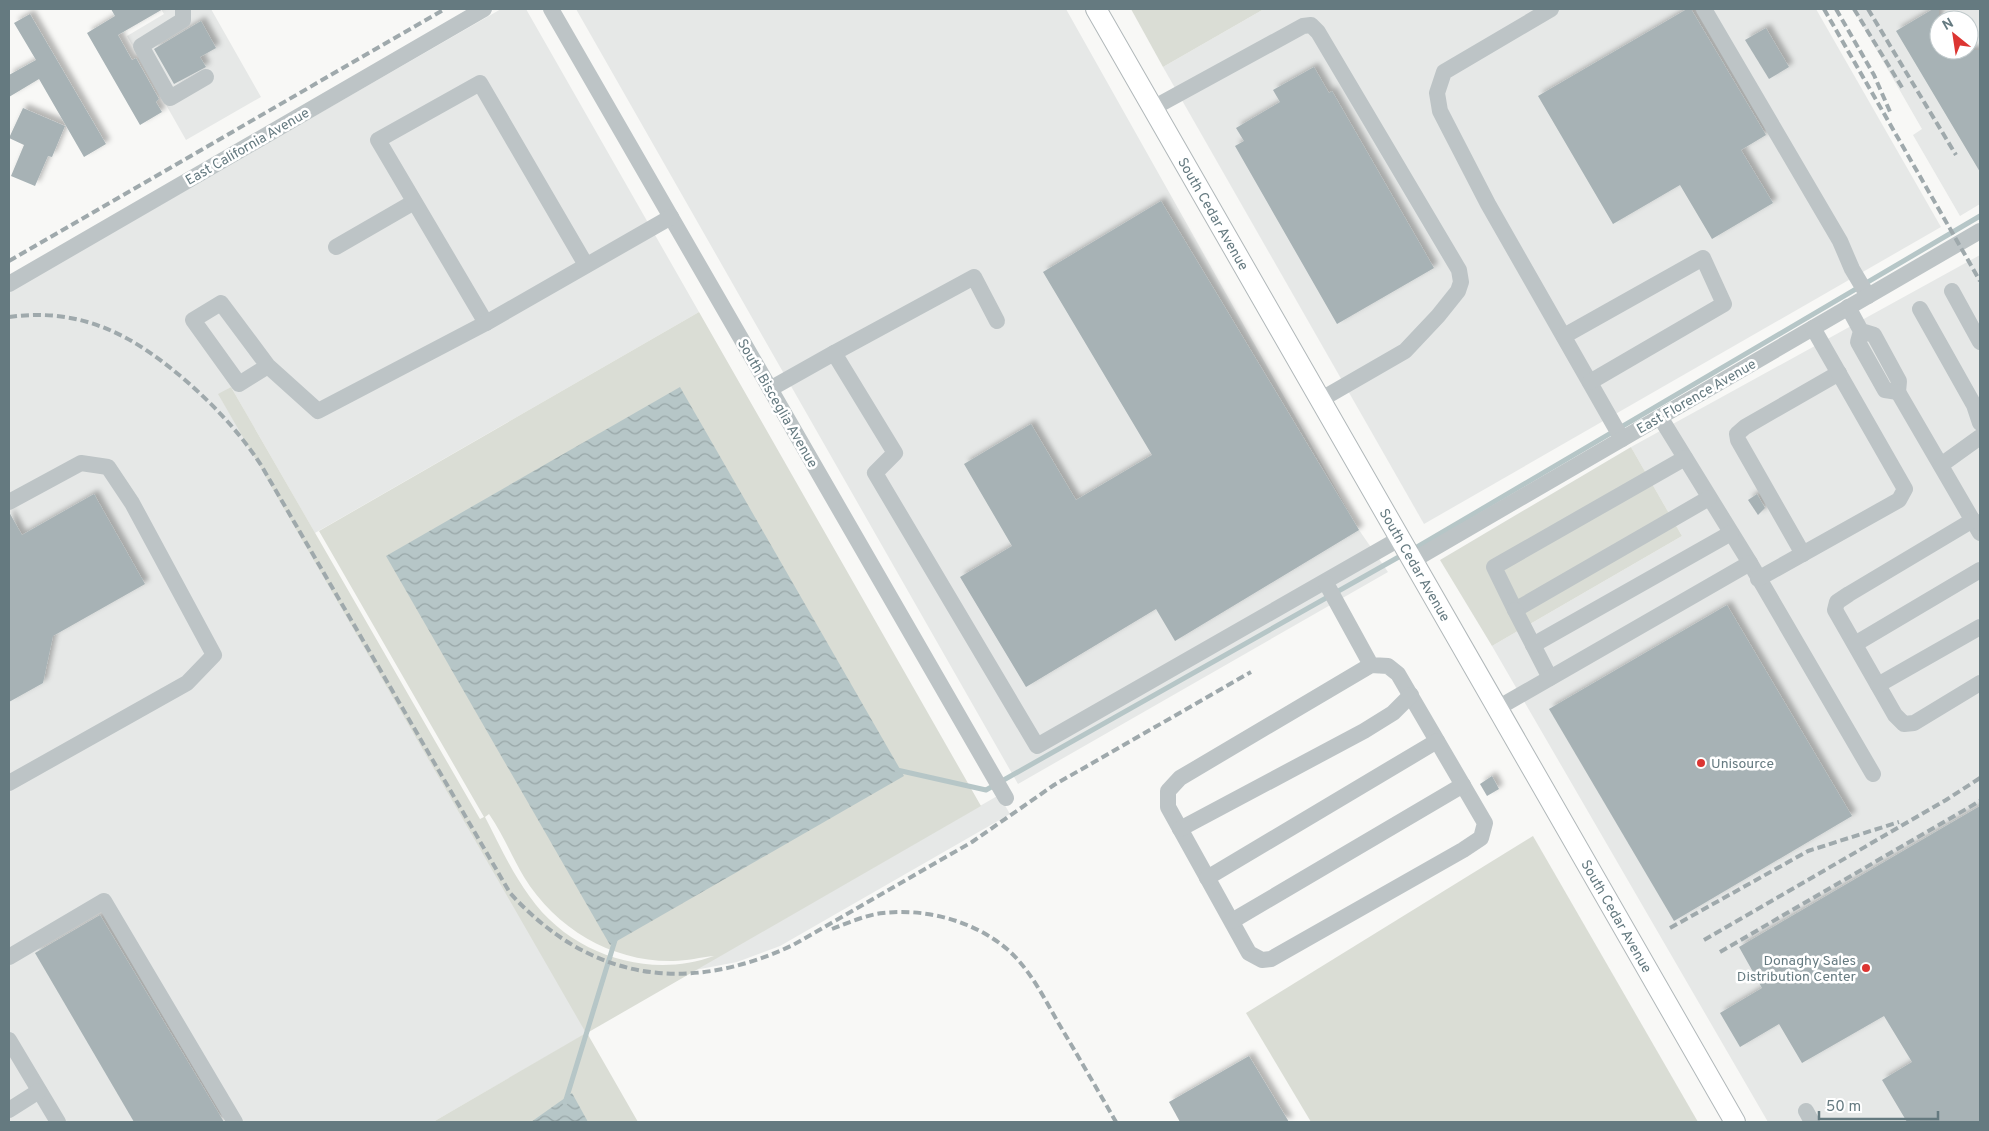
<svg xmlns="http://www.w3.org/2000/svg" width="1989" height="1131" viewBox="0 0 1989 1131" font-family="Overpass,sans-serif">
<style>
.built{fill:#e6e8e7;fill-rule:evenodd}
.grass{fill:#daddd5;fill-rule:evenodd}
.water{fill:url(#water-waves)}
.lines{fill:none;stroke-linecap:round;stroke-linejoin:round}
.stream{stroke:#b6c6c7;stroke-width:5}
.building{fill:#a7b2b5;filter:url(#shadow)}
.major-casing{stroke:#b1b8ba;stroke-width:22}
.minor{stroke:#bdc4c6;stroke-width:16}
.major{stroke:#fff;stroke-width:20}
.rail{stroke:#9fa9ac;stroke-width:4;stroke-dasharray:8 4;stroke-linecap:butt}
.poi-dot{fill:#dc3532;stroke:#fff;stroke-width:2}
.labels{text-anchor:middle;stroke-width:5;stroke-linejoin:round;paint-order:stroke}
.street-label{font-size:14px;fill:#657a80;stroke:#fff}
.poi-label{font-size:14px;fill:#657a80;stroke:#fff;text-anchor:start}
</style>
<defs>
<pattern id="water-waves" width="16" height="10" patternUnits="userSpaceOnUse" patternTransform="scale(1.25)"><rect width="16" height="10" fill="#b6c6c7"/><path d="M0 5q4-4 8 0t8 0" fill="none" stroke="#98a6a7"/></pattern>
<filter id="shadow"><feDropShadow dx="4.5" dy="-4.5" stdDeviation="2.5" flood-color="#0004"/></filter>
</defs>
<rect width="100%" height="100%" fill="#f8f8f6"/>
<!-- built -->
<g class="built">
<polygon points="161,9 211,9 261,97 186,140 127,36 164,14"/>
<polygon points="501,9 526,9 699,312 315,533 231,387 219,395 587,1033 433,1122 9,1122 9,292"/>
<polygon points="576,9 1066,9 1359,530 1388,572 1018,784"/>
<polygon points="1264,9 1816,9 1941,227 1424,524 1163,67"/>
<path d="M 1853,9 L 1980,9 L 1980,204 L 1960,216 L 1913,135 L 1922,129 ZM 1939,20 L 1969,20 L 1969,50 L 1939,50 Z"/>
<polygon points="1980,255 1980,1122 1768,1122 1492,646 1682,536 1631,447"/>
<polygon points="999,795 1010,814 780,946 737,962 695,970"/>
</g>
<!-- grass -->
<g class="grass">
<polygon points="1131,9 1264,9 1163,67"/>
<path d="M 699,312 L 981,806 L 587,1033 L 638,1122 L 433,1122 L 586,1033 L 218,394 L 231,387 L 480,819 L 484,817 L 319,531 ZM 489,814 C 503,834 512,857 524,877 C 556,929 612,962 673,961 C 687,961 701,957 714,956 C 648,980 570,954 530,897 C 512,873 499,844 485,817 Z"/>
<polygon points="1631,447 1682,536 1492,646 1440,560"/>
<polygon points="1533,836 1698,1122 1311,1122 1246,1013"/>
</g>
<!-- water -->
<g class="water">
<polygon points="680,387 904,776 610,945 386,556"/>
<polygon points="572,1093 588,1122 531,1122"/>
</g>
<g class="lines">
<!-- stream -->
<g class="stream">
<polyline points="1412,550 1980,216"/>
<polyline points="897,770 986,790 1404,554"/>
<polyline points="565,1103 616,937"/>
</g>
</g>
<!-- building -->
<g class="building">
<polygon points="111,9 163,9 118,35 132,60 136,58 159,99 156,102 162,112 140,125 87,33 115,16"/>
<polygon points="1687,9 1691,9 1766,135 1741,150 1773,203 1712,239 1680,185 1613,224 1538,96"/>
<polygon points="1933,9 1939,9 1939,50 1980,50 1980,172 1896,31"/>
<polygon points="30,14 106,144 84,157 39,79 9,97 9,75 36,60 14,23"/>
<polygon points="201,21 216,48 200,57 206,67 174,84 154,49"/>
<polygon points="1766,28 1789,67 1769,79 1745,40"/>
<polygon points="1314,67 1329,93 1332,91 1434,268 1337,324 1235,146 1244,141 1236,128 1280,102 1273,90"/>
<polygon points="23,108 65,126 52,157 48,156 35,186 11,176 24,145 9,138"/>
<polygon points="1161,201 1359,530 1175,641 1156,609 1026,687 960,577 1012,546 964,464 1031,424 1076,500 1152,455 1043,272"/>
<polygon points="94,494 145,584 53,636 43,683 9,702 9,512 22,535"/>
<polygon points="1757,494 1765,508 1758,515 1748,500"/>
<polygon points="1727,605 1852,816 1674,921 1549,709"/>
<polygon points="1492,776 1499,789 1487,796 1480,784"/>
<polygon points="1980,806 1980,1122 1907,1122 1882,1080 1912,1062 1884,1016 1802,1063 1779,1024 1740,1047 1720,1013 1762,988 1739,947"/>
<polygon points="100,915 224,1122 134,1122 35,953"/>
<polygon points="1249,1056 1289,1122 1180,1122 1169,1102"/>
</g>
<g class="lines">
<defs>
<g id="major">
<path id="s1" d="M 1096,9 L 1735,1122"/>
</g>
</defs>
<!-- major casing -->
<use href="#major" class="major-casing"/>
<!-- minor -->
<g class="minor">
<polyline points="183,9 183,20 141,46 170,98 206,77"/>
<polyline points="551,9 1006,798"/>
<polyline points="1551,9 1444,72 1437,93 1440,111 1488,204 1622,439"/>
<polyline points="1704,9 1840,241 1852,269 1868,296"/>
<polyline points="1153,108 1303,26 1311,25 1318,32 1459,270 1461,282 1458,291 1438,316 1405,351 1320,400"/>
<polyline points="336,247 414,202"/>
<polyline points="9,284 484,9"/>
<polyline points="1952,291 1980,342"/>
<polyline points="1848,307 1861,331 1858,342 1885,390 1898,392 1899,381 1874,335 1861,331"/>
<polyline points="1920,309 1974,405 1980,423"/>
<polyline points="486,323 378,140 480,83 586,265"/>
<polyline points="1564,336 1703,258 1724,304 1590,382"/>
<polyline points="834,353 974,277 997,321"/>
<polyline points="268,366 239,384 193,320 221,303 268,366 318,411 486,323 671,217"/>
<polyline points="770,389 834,353 895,453 875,473 1037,746 1399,539"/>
<polyline points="1898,392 1980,533"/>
<polyline points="1660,417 1750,563 1873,774"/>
<polyline points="1685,458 1494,567 1515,610 1709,498"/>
<polyline points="1941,465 1980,437"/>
<polyline points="9,502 81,463 108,467 132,503 214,655 187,683 9,783"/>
<polyline points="1973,520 1849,594 1837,602 1835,610 1895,715 1904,724 1914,723 1980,683"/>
<polyline points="1803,554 1738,440 1737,434 1745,427 1839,373"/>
<polyline points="1412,561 1980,231"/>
<polyline points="1758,579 1899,500 1905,489 1813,328"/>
<polyline points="1326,583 1371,665 1388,666 1398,674 1485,823 1481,838 1463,850 1271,959 1262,960 1249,953 1168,807 1168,791 1180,778 1371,665"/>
<polyline points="1515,610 1550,678"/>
<polyline points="1855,644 1980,570"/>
<polyline points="1533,645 1731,533"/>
<polyline points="1878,685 1980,627"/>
<polyline points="1496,709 1750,563"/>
<polyline points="1180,829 1364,731 1393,713 1411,695"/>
<polyline points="1207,878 1437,741"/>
<polyline points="1232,921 1463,785"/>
<polyline points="9,957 104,901 235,1122"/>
<polyline points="9,1040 58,1122"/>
<polyline points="9,1110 39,1091"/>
<polyline points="1806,1111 1812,1122"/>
</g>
<!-- major -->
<use href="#major" class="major"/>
<!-- rail -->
<g class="rail">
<polyline points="1824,9 1980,281"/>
<polyline points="1836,9 1874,75 1891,114"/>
<polyline points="1854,9 1903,89"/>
<polyline points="1868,9 1956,155"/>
<polyline points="9,261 445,9"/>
<path d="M 9,317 C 81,307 133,335 185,380 C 215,406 240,433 261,465 L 510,893 C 590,981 687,995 793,945 L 972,842 L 1054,785 L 1251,672"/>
<polyline points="1670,928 1808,851 1899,822"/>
<path d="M 832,929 C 848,923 865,915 883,913 C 926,908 974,921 1007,949 C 1030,969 1044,998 1059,1024 C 1078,1056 1097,1089 1116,1122"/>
<polyline points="1704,940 1946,800 1980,778"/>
<polyline points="1720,952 1980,801"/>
</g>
</g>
<!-- markers -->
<g class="poi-dot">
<circle cx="1701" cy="763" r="5"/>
<circle cx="1866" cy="968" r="5"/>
</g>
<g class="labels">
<!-- street labels -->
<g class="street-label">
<text transform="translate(247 146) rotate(-30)" y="5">East California Avenue</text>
<text dy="5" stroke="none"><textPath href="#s1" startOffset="236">South Cedar Avenue</textPath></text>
<text transform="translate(1696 396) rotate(-30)" y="5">East Florence Avenue</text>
<text transform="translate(778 403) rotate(60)" y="5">South Bisceglia Avenue</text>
<text dy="5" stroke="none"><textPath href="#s1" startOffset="641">South Cedar Avenue</textPath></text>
<text dy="5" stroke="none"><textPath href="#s1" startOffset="1046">South Cedar Avenue</textPath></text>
</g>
<!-- poi labels -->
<g class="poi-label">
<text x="1711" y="768">Unisource</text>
<text x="1856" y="965" text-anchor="end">Donaghy Sales<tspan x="1856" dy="16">Distribution Center</tspan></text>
</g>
</g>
<!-- border -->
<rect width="1989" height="1131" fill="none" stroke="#657a80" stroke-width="20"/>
<!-- north arrow -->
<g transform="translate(1954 35) rotate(330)"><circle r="24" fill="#ffffff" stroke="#c1cacc"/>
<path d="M0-4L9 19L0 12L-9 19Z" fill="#dc3532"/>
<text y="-8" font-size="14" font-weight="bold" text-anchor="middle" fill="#657a80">N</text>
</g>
<!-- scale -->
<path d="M1819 1111v8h119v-8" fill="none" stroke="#657a80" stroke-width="2.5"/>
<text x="1826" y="1111" font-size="15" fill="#657a80" stroke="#ffffff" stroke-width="4" paint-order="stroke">50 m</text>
</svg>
